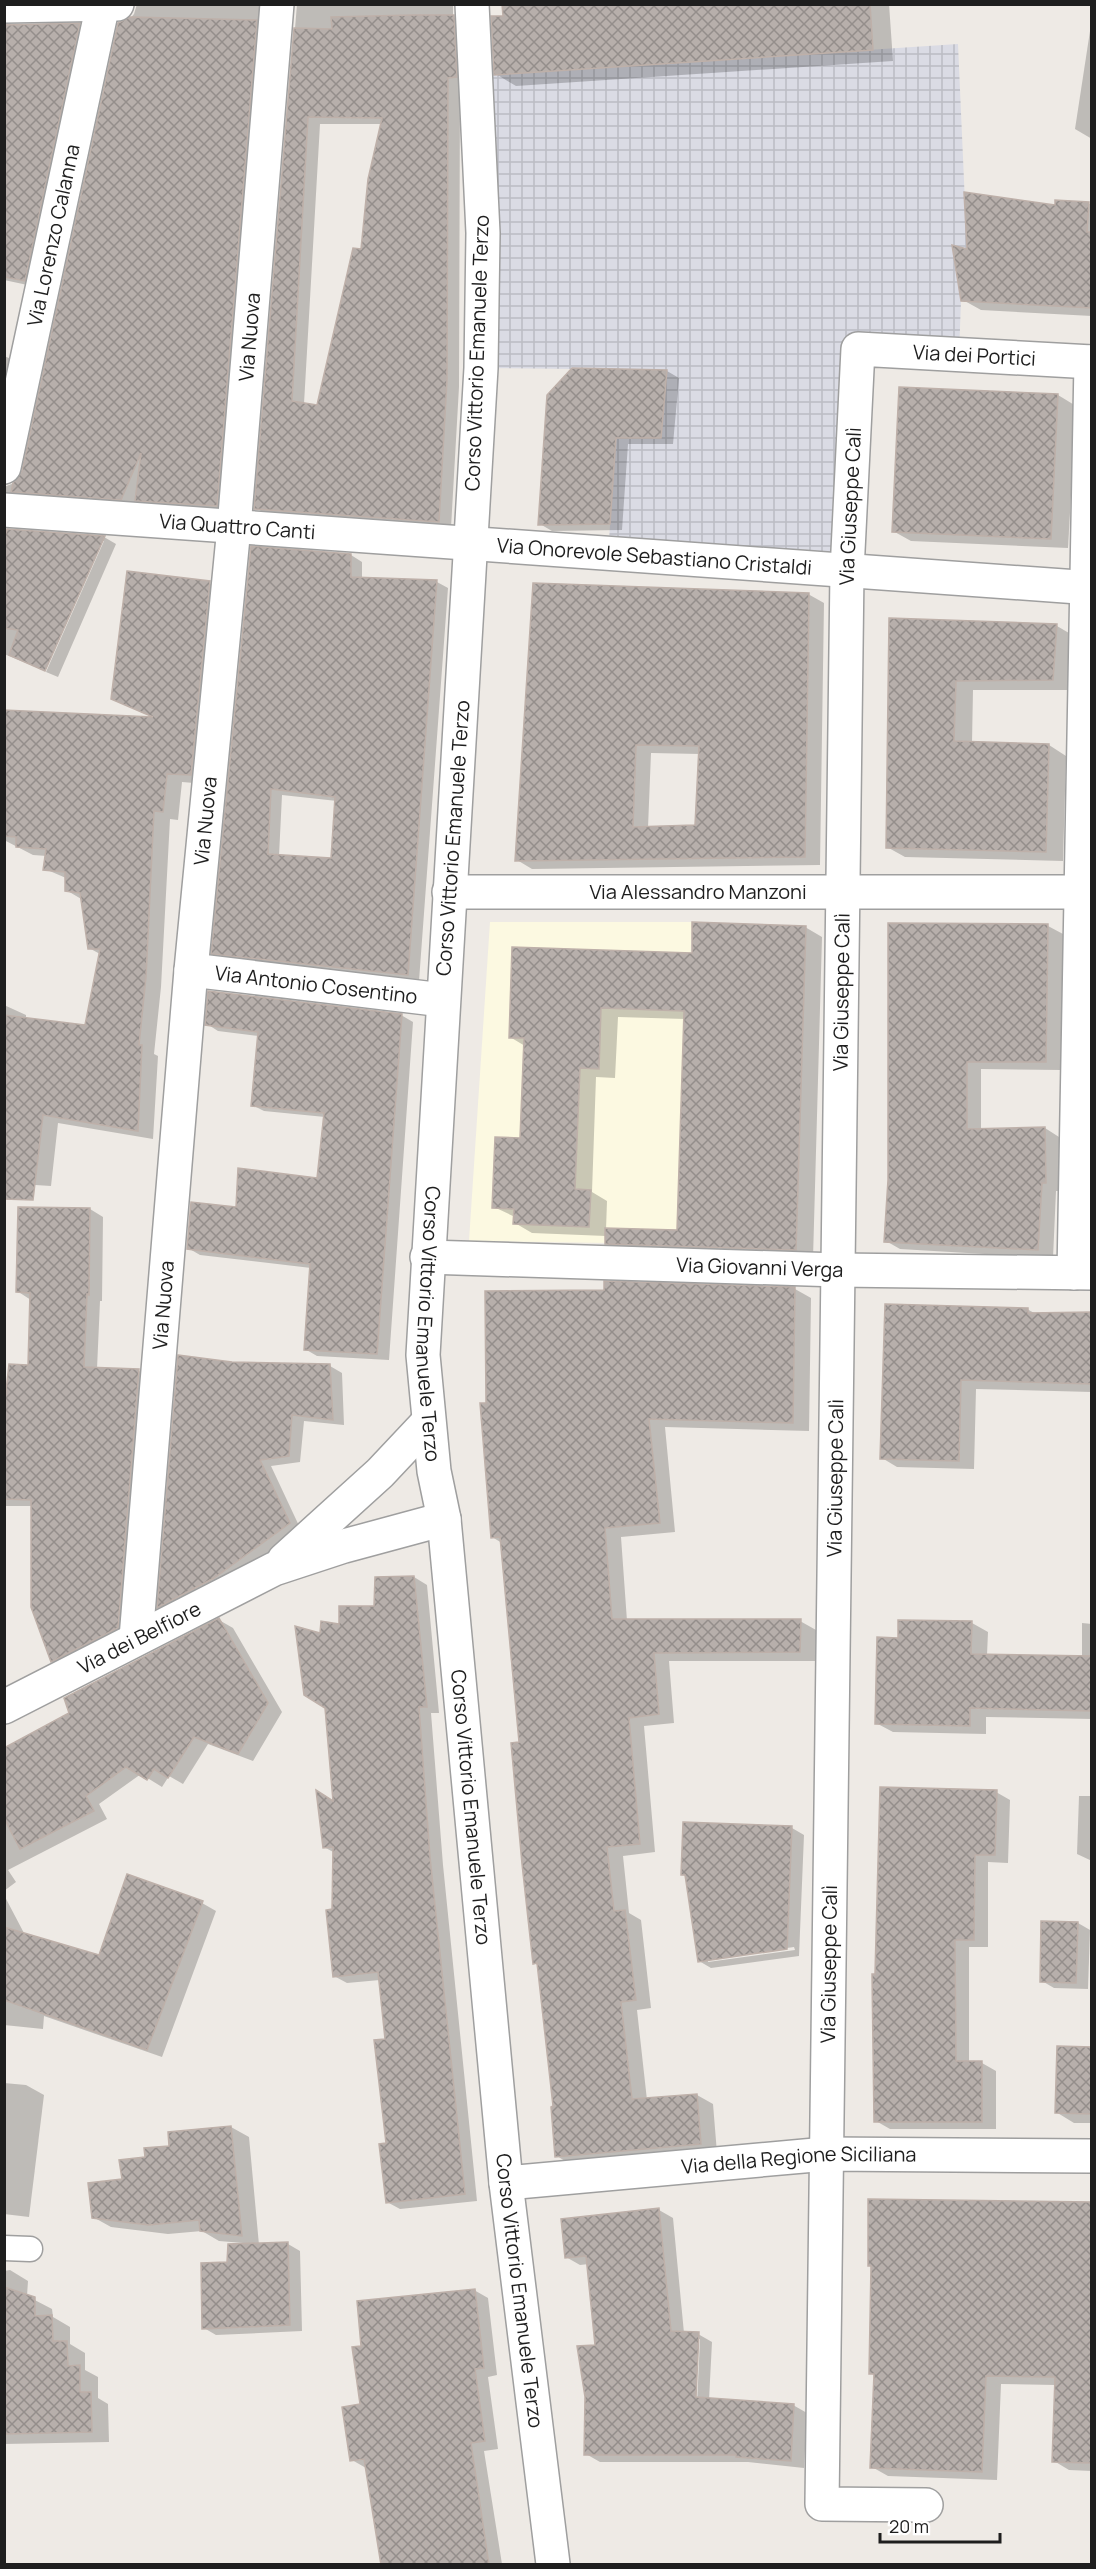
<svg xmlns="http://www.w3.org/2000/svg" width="1096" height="2569" viewBox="0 0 1096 2569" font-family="Manrope,sans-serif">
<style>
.education{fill:#fcf9e1}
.plaza{fill:url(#plaza-grid)}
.shadow{fill:#0003;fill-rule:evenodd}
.building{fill:url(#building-cross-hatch);stroke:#beb0a9;stroke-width:1.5;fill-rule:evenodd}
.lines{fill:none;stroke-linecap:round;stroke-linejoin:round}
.service-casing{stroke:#9f9f9f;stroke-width:27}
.minor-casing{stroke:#9f9f9f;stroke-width:36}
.tertiary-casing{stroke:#9f9f9f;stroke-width:36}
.service{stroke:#fff;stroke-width:24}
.minor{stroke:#fff;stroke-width:33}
.tertiary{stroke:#fff;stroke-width:33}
.labels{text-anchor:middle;stroke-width:6;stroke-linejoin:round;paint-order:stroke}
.street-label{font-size:20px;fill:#1e1e1e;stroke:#fff}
</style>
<defs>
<pattern id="plaza-grid" width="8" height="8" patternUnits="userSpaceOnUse" patternTransform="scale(1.5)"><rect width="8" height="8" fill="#dadbe4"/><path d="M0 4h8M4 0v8" fill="none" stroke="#bbbcc3"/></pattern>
<pattern id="building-cross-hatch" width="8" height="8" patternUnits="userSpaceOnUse" patternTransform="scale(1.5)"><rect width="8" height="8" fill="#b7afab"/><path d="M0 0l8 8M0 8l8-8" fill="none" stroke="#948e8b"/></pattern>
</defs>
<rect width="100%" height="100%" fill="#eeeae5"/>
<!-- education -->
<polygon class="education" points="490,922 692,922 677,1244 469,1241"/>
<!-- plaza -->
<polygon class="plaza" points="958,44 967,249 952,245 961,301 959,355 858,349 847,571 608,555 616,438 661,438 667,370 481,368 475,74 505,74"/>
<!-- shadow -->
<g class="shadow">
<polygon points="137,4 272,4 229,513 149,507 136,499 133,506 4,500 4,487 19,481 24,471 128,21 134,14"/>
<path d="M 297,4 L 453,4 L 453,17 L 466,24 L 460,84 L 459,387 L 451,528 L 268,515 L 256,508 ZM 320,124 L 382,124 L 363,250 L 318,406 L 304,404 Z"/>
<polygon points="504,4 889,4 893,61 516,86 496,74 504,18"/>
<polygon points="1092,18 1092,139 1075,129"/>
<polygon points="4,24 79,25 91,32 37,287 4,280"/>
<polygon points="1056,202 1092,204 1092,316 981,310 963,300 1056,206"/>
<polygon points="4,356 21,363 4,438"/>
<polygon points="667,371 679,378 673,444 628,444 622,530 552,531 540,524"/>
<polygon points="1058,395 1076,406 1068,548 911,541 893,531"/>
<polygon points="104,537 116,544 58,677 46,672 104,541 101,541 43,670 4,654 4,546"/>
<path d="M 351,555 L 362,562 L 362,579 L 437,582 L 448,588 L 419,981 L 224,959 L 213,953 ZM 282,795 L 337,801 L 332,859 L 279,856 Z"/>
<polygon points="209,583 225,592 206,784 182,782 178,820 170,819 161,987 154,1054 158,1056 153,1139 58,1123 51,1186 4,1183 4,1005 26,1015 26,1019 86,1026 100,954 89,948 83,900 66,890 66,878 45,869 47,856 33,855 4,840 4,712 154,718 112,698"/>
<path d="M 534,585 L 808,594 L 824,603 L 820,865 L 532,869 L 517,860 ZM 651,753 L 700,754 L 697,827 L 648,828 Z"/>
<polygon points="890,620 1057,626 1074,636 1071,690 973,690 972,743 1049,745 1066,756 1063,861 905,857 887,847"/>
<polygon points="890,925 1048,926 1063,934 1061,1070 981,1069 981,1130 1045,1128 1059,1137 1060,1191 1056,1191 1053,1258 900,1249 886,1241 889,1180"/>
<path d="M 805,927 L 822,937 L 813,1259 L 623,1253 L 606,1243 L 606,1236 L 532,1233 L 515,1223 L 515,1217 L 494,1207 L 522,1139 L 525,1046 L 510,1037 L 693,955 ZM 618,1017 L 685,1019 L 679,1231 L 606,1230 L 607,1201 L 592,1192 L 596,1077 L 615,1078 Z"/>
<polygon points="401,1015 413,1022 389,1360 317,1356 305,1349 311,1268 200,1255 188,1248 237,1209 318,1180 325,1117 264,1111 252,1105 259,1036 218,1031 207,1024"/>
<polygon points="90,1209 103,1217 102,1301 100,1301 97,1369 139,1371 152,1378 131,1635 66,1669 52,1661 33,1506 4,1506 4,1398 7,1398 29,1366 31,1300 17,1291"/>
<polygon points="795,1289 811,1298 809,1431 665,1427 675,1532 621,1537 627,1621 800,1621 816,1630 816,1661 669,1661 674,1723 644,1726 655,1852 623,1856 629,1913 641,1920 651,2008 637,2010 647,2100 697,2095 713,2104 717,2153 573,2166 557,2156 555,2108 539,1966 534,1963 520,1744 502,1543 492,1537 488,1404"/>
<polygon points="1027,1309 1036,1314 1092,1314 1092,1392 976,1389 974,1469 897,1467 882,1458"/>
<polygon points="231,1363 330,1366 342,1373 344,1425 304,1421 300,1462 271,1466 301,1530 227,1585 170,1613 159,1607"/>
<polygon points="414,1577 427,1585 439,1713 431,1713 443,1865 477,2201 400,2209 387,2202 387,2040 380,1980 347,1983 334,1976 335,1853 324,1847 335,1803 322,1635 376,1608"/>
<polygon points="219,1620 233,1628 282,1712 253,1761 208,1744 183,1784 169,1776 162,1787 141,1774 99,1804 107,1819 8,1870 16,1882 4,1891 4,1748 71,1714"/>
<polygon points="900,1622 972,1623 988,1632 987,1655 1082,1658 1082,1623 1092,1624 1092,1719 986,1717 986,1734 893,1732 876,1723 899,1639"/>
<polygon points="996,1792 1010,1800 1008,1863 988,1862 988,1947 969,1947 969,2063 982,2063 996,2071 996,2129 890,2129 876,2121 876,1976"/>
<polygon points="1079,1796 1092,1796 1092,1861 1077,1854"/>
<path d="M 685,1824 L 792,1828 L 804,1835 L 799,1956 L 711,1968 L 699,1961 L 687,1877 L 683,1874 ZM 794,1947 L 795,1950 L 708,1962 L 708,1959 Z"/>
<polygon points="4,1895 25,1935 99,1957 202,1903 216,1911 162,2057 44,2016 43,2029 4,2025"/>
<polygon points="1078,1923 1090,1930 1088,1989 1054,1988 1042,1981"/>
<polygon points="1092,2049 1092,2123 1074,2123 1056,2112"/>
<polygon points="4,2083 26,2085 44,2095 29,2217 4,2214"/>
<polygon points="231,2127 249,2137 259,2245 288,2244 300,2251 302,2331 216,2335 204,2328 228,2264 243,2243 219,2241 202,2231 168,2234 111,2227 93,2217 123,2181 147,2159 171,2147"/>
<polygon points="1092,2204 1092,2471 1069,2470 1054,2461 1056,2385 1001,2384 997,2480 888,2476 872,2467 875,2376 871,2373 872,2267 870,2265"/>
<path d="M 659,2210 L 673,2218 L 684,2333 L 698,2334 L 712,2342 L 709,2400 L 793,2405 L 807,2413 L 804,2468 L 748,2462 L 600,2462 L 586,2454 L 597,2347 L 589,2264 L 580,2265 L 566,2257 ZM 697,2339 L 700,2339 L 697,2405 L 694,2405 Z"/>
<polygon points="10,2270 28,2281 27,2296 52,2309 53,2317 70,2327 70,2344 85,2353 85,2370 98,2377 98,2398 108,2404 109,2442 4,2444 4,2271"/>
<polygon points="474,2290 488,2298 497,2375 488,2377 498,2449 484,2451 502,2564 382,2564 366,2468 352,2460 362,2405 362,2347"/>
</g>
<!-- building -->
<g class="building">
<polygon points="502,4 870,4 873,50 494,75 491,16 503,16"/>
<path d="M 413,15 L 454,15 L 457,77 L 448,78 L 447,380 L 439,522 L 254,509 L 294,28 L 332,29 L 331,17 ZM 308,117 L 382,118 L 368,179 L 361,249 L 353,248 L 317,405 L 292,401 Z"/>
<polygon points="130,17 257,20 217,506 135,501 141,453 121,500 11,492 13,483 22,471 118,23"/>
<polygon points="80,23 25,281 4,277 4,25"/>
<polygon points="964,192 1055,205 1055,200 1089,202 1087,232 1092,232 1092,308 961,301 952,245 967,249"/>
<polygon points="572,368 667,370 661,438 616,438 610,524 538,525 547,395"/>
<polygon points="899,387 1058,394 1051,539 892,532"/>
<polygon points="7,529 105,536 45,671 9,655 18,630 4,628 4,539"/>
<path d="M 251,546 L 351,554 L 351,577 L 437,580 L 408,975 L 211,954 ZM 271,789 L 335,797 L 331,858 L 268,854 Z"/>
<polygon points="127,571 210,581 191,775 167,774 163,812 154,811 146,977 139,1045 142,1045 138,1131 43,1115 33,1200 4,1199 4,1015 85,1025 100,949 88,949 80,893 65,891 65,872 43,870 46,849 16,847 16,837 4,836 4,710 153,717 111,699"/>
<path d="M 533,583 L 809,593 L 805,857 L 515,861 ZM 636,745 L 699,746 L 695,825 L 633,827 Z"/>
<polygon points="889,618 1057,624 1053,680 956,681 954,741 1049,744 1046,852 886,848"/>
<polygon points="692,922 806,926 796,1250 605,1244 605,1228 677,1230 684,1011 601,1008 599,1069 580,1068 575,1189 591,1190 589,1227 513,1224 514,1209 492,1208 495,1137 520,1138 524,1038 509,1038 512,947 692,953"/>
<polygon points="888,923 1048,924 1046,1062 967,1062 967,1129 1045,1127 1046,1183 1042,1183 1038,1250 884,1242 888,1180"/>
<polygon points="208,991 402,1014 377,1354 304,1350 310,1264 187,1249 191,1202 236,1207 238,1168 317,1178 324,1113 251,1106 258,1032 205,1025"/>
<polygon points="18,1207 90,1208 89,1295 87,1294 84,1367 139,1369 118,1628 51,1662 31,1607 31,1500 4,1499 4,1409 9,1364 28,1365 30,1293 16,1292"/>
<polygon points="604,1281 795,1287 793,1423 649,1419 660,1523 605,1528 612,1619 801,1619 800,1652 654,1653 659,1714 629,1718 640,1844 607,1847 614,1911 625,1910 636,2000 621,2002 632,2099 697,2094 701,2144 555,2157 551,2107 553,2106 537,1963 533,1964 522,1864 511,1743 519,1742 500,1537 491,1538 480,1403 486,1403 485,1291 604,1290"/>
<polygon points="885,1304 1028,1308 1028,1313 1092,1312 1092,1384 961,1380 959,1461 880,1459"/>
<polygon points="178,1355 232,1362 330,1364 333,1420 292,1415 289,1456 260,1460 290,1523 214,1578 157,1608"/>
<polygon points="414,1576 427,1707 419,1707 430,1857 465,2194 386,2203 379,2144 386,2143 374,2040 385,2039 378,1972 333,1977 326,1910 332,1909 333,1847 323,1848 316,1790 333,1801 325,1708 304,1695 295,1626 320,1633 321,1621 339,1624 339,1606 374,1606 375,1577"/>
<polygon points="219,1618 268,1703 238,1754 194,1737 168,1778 154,1769 147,1780 126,1767 86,1796 94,1811 20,1849 4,1818 4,1748 69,1713 64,1698"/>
<polygon points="898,1620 972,1621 971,1654 1092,1656 1092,1711 970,1708 970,1726 875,1724 877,1637 898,1638"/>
<polygon points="880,1787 997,1790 995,1855 975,1855 974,1940 955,1940 956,2061 982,2061 982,2122 874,2122 872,1974 875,1974"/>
<polygon points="683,1822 792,1826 787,1949 698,1962 685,1875 681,1875"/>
<polygon points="127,1874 203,1901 147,2050 4,2000 4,1927 99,1955"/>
<polygon points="1041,1921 1078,1922 1076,1983 1040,1982"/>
<polygon points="1057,2046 1092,2047 1092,2114 1055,2113"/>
<polygon points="231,2126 242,2236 200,2231 199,2220 149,2225 92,2218 88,2183 122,2179 119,2160 145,2157 144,2148 169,2146 168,2132"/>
<polygon points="868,2199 1092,2202 1092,2463 1052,2462 1055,2377 986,2376 982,2472 870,2468 874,2374 869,2374 871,2266 868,2266"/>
<polygon points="659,2208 671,2331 699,2332 696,2397 794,2404 791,2461 736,2457 736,2455 584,2455 585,2397 577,2346 595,2345 586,2256 565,2258 561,2219"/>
<polygon points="288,2242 290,2325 202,2329 201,2263 227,2262 228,2244"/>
<polygon points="4,2287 35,2297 35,2316 52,2315 53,2341 67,2341 68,2366 80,2365 80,2392 91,2392 92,2432 4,2434"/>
<polygon points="475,2289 484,2368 475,2369 485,2441 471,2443 489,2565 381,2565 364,2459 350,2461 342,2407 360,2404 352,2347 361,2346 357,2301"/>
</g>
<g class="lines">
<defs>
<polyline id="service" points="4,2248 30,2249"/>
<g id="minor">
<polyline points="4,6 117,4"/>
<path id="s1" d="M 4,467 L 103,4"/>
<path id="s2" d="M 4,510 L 1092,588"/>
<path id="s3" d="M 449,892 L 1092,892"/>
<path id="s4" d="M 191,970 L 443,1000"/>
<path id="s5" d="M 427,1257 L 838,1270 L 1092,1273"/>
<polyline points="1074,1273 1091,362"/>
<path id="s6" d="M 136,1638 L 191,970 L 234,527 L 277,4"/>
<path id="s7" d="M 506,2183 L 826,2154 L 1092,2156"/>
<path id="s8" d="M 926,2505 L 822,2504 L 847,571 L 858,349 L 1092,362"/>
</g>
<g id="tertiary">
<path id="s9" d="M 472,4 L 483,233 L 481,368 L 423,1355 L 434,1471 L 444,1519 L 506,2183 L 553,2564"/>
<polyline points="284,1560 380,1473 428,1422"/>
<path id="s10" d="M 4,1707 L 274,1569 L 344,1546 L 444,1519"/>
</g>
</defs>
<!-- service casing -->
<use href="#service" class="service-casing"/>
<!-- minor casing -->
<use href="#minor" class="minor-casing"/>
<!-- tertiary casing -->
<use href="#tertiary" class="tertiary-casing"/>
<!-- service -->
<use href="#service" class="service"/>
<!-- minor -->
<use href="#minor" class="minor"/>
<!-- tertiary -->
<use href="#tertiary" class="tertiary"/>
</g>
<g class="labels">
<!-- street labels -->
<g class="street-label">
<text dy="7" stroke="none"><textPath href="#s1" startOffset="237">Via Lorenzo Calanna</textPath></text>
<text dy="7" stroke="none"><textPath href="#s6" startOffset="1306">Via Nuova</textPath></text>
<text transform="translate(477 353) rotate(-88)" y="7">Corso Vittorio Emanuele Terzo</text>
<text dy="7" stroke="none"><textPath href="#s8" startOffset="2376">Via dei Portici</textPath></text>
<text dy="7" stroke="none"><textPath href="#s8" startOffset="2102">Via Giuseppe Calì</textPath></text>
<text dy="7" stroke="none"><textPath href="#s2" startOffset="234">Via Quattro Canti</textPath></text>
<text dy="7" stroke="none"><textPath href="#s2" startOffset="652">Via Onorevole Sebastiano Cristaldi</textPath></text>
<text dy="7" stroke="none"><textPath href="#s6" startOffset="820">Via Nuova</textPath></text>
<text transform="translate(453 838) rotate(-86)" y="7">Corso Vittorio Emanuele Terzo</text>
<text dy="7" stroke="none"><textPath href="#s3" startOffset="249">Via Alessandro Manzoni</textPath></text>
<text dy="7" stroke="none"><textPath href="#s4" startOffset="126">Via Antonio Cosentino</textPath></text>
<text dy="7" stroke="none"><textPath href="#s8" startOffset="1616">Via Giuseppe Calì</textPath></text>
<text dy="7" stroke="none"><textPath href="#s5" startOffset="333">Via Giovanni Verga</textPath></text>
<text dy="7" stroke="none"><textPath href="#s6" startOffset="334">Via Nuova</textPath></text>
<text dy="7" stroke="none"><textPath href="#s9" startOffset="1322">Corso Vittorio Emanuele Terzo</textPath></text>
<text dy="7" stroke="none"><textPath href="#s8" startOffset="1130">Via Giuseppe Calì</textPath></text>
<text dy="7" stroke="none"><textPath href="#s10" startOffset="152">Via dei Belfiore</textPath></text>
<text dy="7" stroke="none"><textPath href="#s9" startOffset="1808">Corso Vittorio Emanuele Terzo</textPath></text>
<text dy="7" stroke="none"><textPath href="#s8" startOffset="644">Via Giuseppe Calì</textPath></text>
<text dy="7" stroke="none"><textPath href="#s7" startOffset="294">Via della Regione Siciliana</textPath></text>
<text dy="7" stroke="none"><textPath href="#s9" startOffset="2294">Corso Vittorio Emanuele Terzo</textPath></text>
</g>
</g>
<!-- border -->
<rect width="1096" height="2569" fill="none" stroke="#1e1e1e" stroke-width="12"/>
<!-- scale -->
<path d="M880 2533v9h120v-9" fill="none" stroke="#1e1e1e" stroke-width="3"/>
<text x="889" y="2533" font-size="18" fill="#1e1e1e" stroke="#ffffff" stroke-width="4.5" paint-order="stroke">20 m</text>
</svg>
